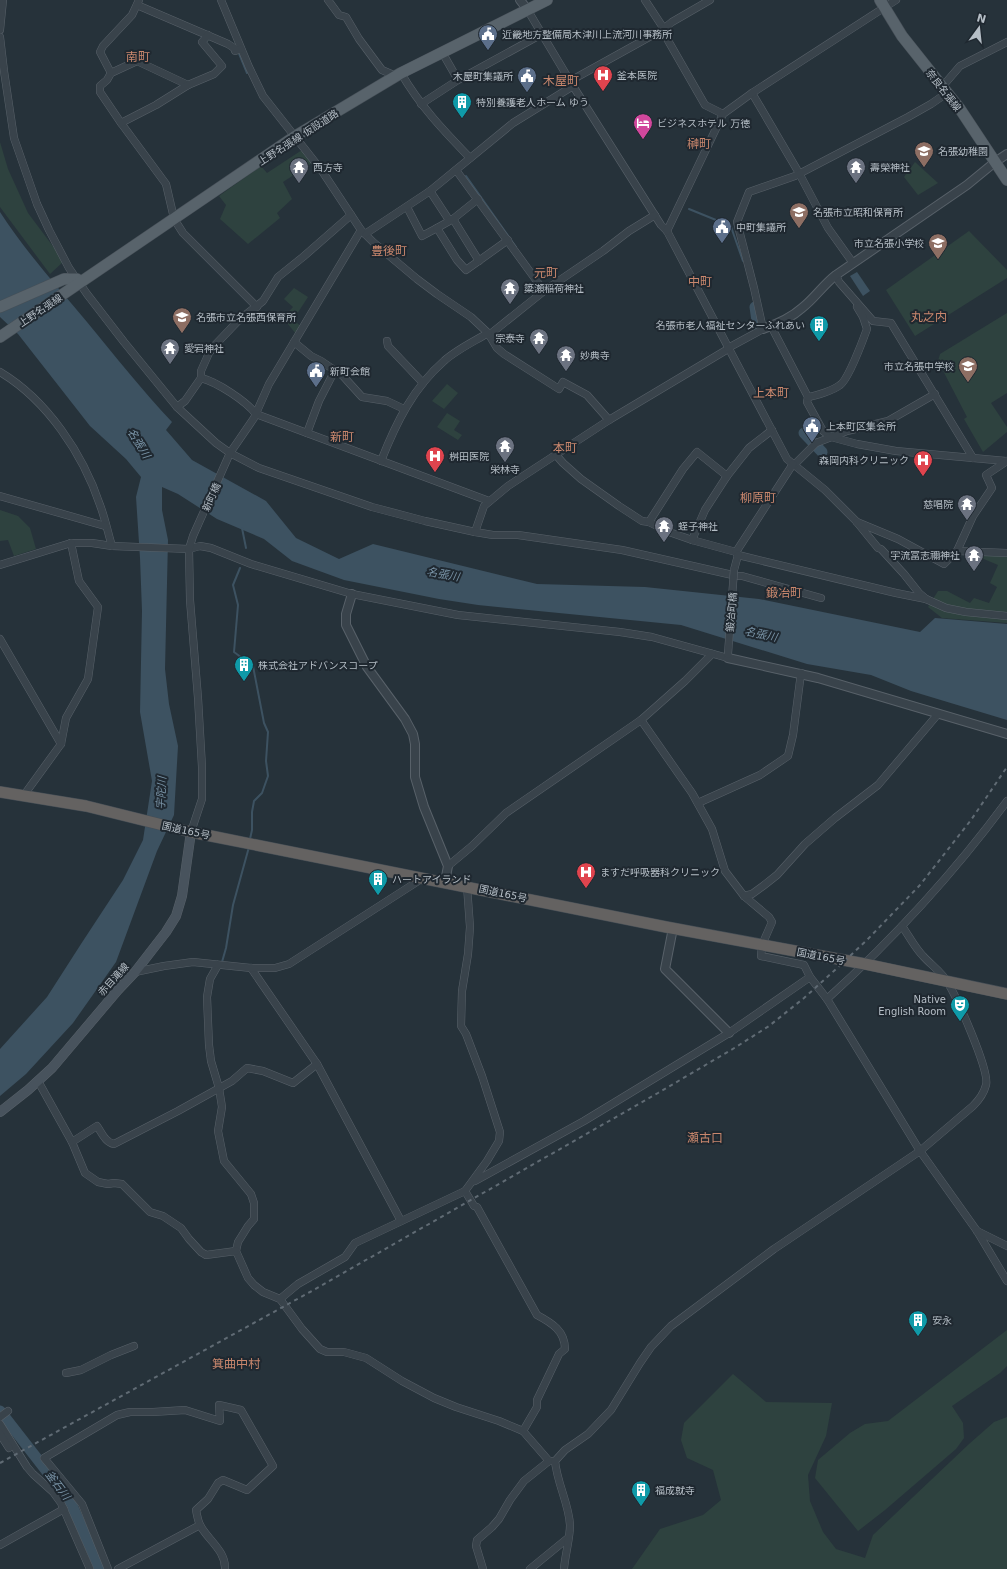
<svg xmlns="http://www.w3.org/2000/svg" width="1007" height="1569" viewBox="0 0 1007 1569" font-family="'DejaVu Sans','Noto Sans JP',sans-serif">
<style>
.green{fill:#2e423f}
.water{fill:#3d5261}
.lines{fill:none;stroke-linecap:round;stroke-linejoin:round}
.stream{stroke:#3d5261;stroke-width:2}
.river{stroke:#3d5261;stroke-width:11}
.minor-casing{stroke:#586169;stroke-width:8}
.tertiary-casing{stroke:#586169;stroke-width:10}
.secondary-casing{stroke:#586169;stroke-width:10}
.primary-casing{stroke:#464f57;stroke-width:12}
.trunk-casing{stroke:#454e56;stroke-width:12}
.minor{stroke:#39434b;stroke-width:7}
.tertiary{stroke:#39434b;stroke-width:8}
.secondary{stroke:#48535d;stroke-width:9}
.primary{stroke:#58636b;stroke-width:11}
.trunk{stroke:#646261;stroke-width:11}
.rail{stroke:#606b74;stroke-width:2;stroke-dasharray:4 4;stroke-linecap:butt}
.minor-bridge-casing{stroke:#586169;stroke-width:8;stroke-linecap:butt}
.minor-bridge{stroke:#39434b;stroke-width:7}
.labels{text-anchor:middle;stroke-width:4;stroke-linejoin:round;paint-order:stroke}
.poi-label{font-size:10px;fill:#b5bec6;stroke:#1f2830;text-anchor:start}
.street-label{font-size:10px;fill:#b5bec6;stroke:#1f2830}
.water-label{font-size:11px;font-style:italic;fill:#7993a6;stroke:#1f2830}
.quarter-label{font-size:12px;fill:#c9876d;stroke:#1f2830}
</style>
<rect width="100%" height="100%" fill="#26323a"/>
<!-- green -->
<g class="green">
<polygon points="0,142 8,169 28,213 64,261 50,274 0,207"/>
<polygon points="302,150 312,163 283,182 292,199 277,213 280,218 248,244 220,219 226,205 219,196 261,166 267,173"/>
<polygon points="915,162 938,183 918,195 904,177"/>
<polygon points="969,231 1007,270 1007,278 915,336 886,290"/>
<polygon points="294,288 308,297 293,320 302,327 296,334 283,318 293,307 284,299"/>
<polygon points="1007,313 1007,393 991,403 1007,427 1007,432 983,452 964,419 967,417 938,361 940,354"/>
<polygon points="447,384 458,393 444,409 432,401"/>
<polygon points="447,413 460,421 454,430 462,435 458,440 437,427"/>
<polygon points="0,510 18,516 30,528 36,549 14,556 8,540 0,541"/>
<polygon points="982,554 1007,555 1007,623 942,618 928,607 938,591 947,591 970,603 974,598 989,603 997,587 990,583 998,565 979,557"/>
<polygon points="1007,1330 1007,1366 1000,1373 952,1406 963,1423 964,1438 956,1449 885,1510 858,1531 815,1478 818,1460 850,1433 865,1424 888,1421"/>
<polygon points="733,1374 766,1402 832,1403 826,1436 808,1475 810,1501 823,1532 836,1549 865,1558 873,1535 969,1444 994,1422 1007,1417 1007,1569 632,1569 660,1529 703,1515 721,1500 713,1470 687,1458 681,1440 684,1423"/>
</g>
<!-- water -->
<g class="water">
<path d="M 0,212 C 25,251 57,286 87,322 C 115,356 142,390 172,422 L 166,430 L 192,460 L 266,501 L 296,538 L 339,559 L 373,544 L 537,584 L 645,587 L 759,599 L 920,632 L 935,618 L 1007,624 L 1007,720 L 911,691 L 871,675 L 807,664 L 681,625 L 478,605 L 439,599 L 344,580 L 292,561 L 264,539 L 217,519 L 178,494 L 162,487 L 162,510 L 168,540 L 165,669 L 169,704 L 178,746 L 174,815 L 157,851 L 116,962 L 73,1023 L 26,1074 L 0,1096 L 0,1049 L 47,997 L 81,944 L 123,880 L 143,840 L 152,781 L 140,712 L 142,611 L 140,558 L 136,497 L 141,477 L 126,459 L 90,426 L 18,334 L 0,317 Z"/>
<polygon points="857,272 870,291 863,296 850,276"/>
</g>
<g class="lines">
<!-- stream -->
<g class="stream">
<polyline points="238,51 247,73"/>
<polyline points="466,176 516,247"/>
<polyline points="689,209 716,220 730,224 743,261"/>
<polyline points="242,528 246,548"/>
<polyline points="240,568 233,585 238,605 234,652 253,666 264,723 268,732 266,761 268,776 262,793 254,801 252,812 252,830 250,839"/>
<polyline points="222,962 226,948 233,905 249,847"/>
</g>
<!-- river -->
<g class="river">
<polyline points="755,307 758,328"/>
<polyline points="804,433 822,452"/>
<polyline points="0,1411 70,1501 100,1569"/>
</g>
<defs>
<g id="minor">
<polyline points="221,0 249,67 263,96 322,171 361,230 373,242 417,279 437,294 471,317 488,333 497,348 504,354 559,389 563,382 587,395 609,420"/>
<polyline points="328,0 339,15 346,17 359,39 382,70 396,76"/>
<polyline points="645,0 664,29"/>
<polyline points="137,5 228,44 234,48 235,51 241,49"/>
<polyline points="527,9 573,86 661,225 667,231 787,459 825,490 856,521 878,548 881,549 904,574 919,593 926,599"/>
<polyline points="0,30 3,0"/>
<polyline points="662,30 705,105 723,114"/>
<polyline points="0,37 4,71 14,138 37,204 49,230 69,268 87,294 124,342 177,407 216,443 230,453 259,468 372,507 425,521 475,532 484,506 508,486 609,420 728,349"/>
<polyline points="442,52 458,80 542,34"/>
<polyline points="111,73 100,52 103,46 132,15 139,0"/>
<path d="M 401,73 C 420,106 444,131 470,158"/>
<polyline points="570,81 662,30 672,22 710,0"/>
<polyline points="188,85 137,61 111,73 107,80 100,86 100,92 121,123 166,184 173,214 176,217 176,222 183,233 257,307"/>
<polyline points="942,87 960,66 1007,42"/>
<polyline points="752,93 799,173 828,228 853,263"/>
<polyline points="421,104 458,80"/>
<polyline points="121,123 156,105 188,85 214,74 222,66 202,42 208,35"/>
<polyline points="456,170 544,291"/>
<polyline points="430,191 449,220"/>
<polyline points="407,207 422,236 437,228 457,260 466,270 508,240"/>
<polyline points="453,219 479,261"/>
<polyline points="437,228 453,219 478,199"/>
<polyline points="667,231 723,114 752,93 896,0"/>
<polyline points="365,234 430,191 513,123 573,86"/>
<polyline points="836,275 839,282 873,321 891,323 973,458"/>
<polyline points="771,326 808,397 807,402 823,431 831,437 857,444 896,451 1006,461"/>
<polyline points="489,335 544,291 603,251 629,231 655,215"/>
<polyline points="387,341 388,346 423,383"/>
<polyline points="294,342 311,356 321,361 343,376 362,397 387,401 404,409"/>
<polyline points="728,348 763,329 754,288 737,222 749,192 795,176 908,117 931,104 947,93"/>
<path d="M 0,372 C 47,400 83,454 100,505 C 105,518 108,533 112,546"/>
<path d="M 201,378 C 217,382 246,401 256,414 L 489,501"/>
<path d="M 808,397 C 816,396 834,390 840,385 C 848,380 863,340 867,329 L 863,317 L 857,307"/>
<polyline points="177,407 185,401 201,378 201,371 209,353 215,345 239,320 263,301 278,277 303,257 351,215"/>
<polyline points="307,433 319,401 335,370"/>
<polyline points="556,455 563,463 581,479 619,506 642,521 649,522 669,532 692,540 736,552 738,555 896,593 926,599 946,608 966,612 1007,616"/>
<path d="M 381,461 C 396,423 413,388 444,361 C 456,350 473,342 488,333"/>
<polyline points="794,465 816,443 847,431 888,421 935,394"/>
<polyline points="727,476 749,448 772,430"/>
<polyline points="0,496 105,526"/>
<polyline points="649,522 683,469 697,452 727,476 705,510 692,540"/>
<polyline points="857,522 898,539 944,564 957,551 973,516 992,488 986,475 1007,461"/>
<polyline points="475,532 493,535 518,535 622,550 737,576 742,576 821,598"/>
<polyline points="957,551 1007,553"/>
<polyline points="736,552 793,464"/>
<polyline points="0,565 71,543 92,543 112,546 189,549 200,546 211,548 251,564 352,594 458,615 620,632 652,637 728,658 728,654"/>
<polyline points="734,570 738,555"/>
<polyline points="0,639 61,744"/>
<polyline points="641,720 692,793 712,829 725,871 744,896 769,917 772,922 762,945 761,956 804,965 810,977 827,999 920,1151 977,1231 1007,1281"/>
<polyline points="24,795 61,744 66,718 88,679 98,607 79,581 71,543"/>
<polyline points="698,803 760,775 788,756 793,735 801,673"/>
<polyline points="191,832 202,799 202,767 198,698 190,600 189,549 193,536 230,453 254,418 269,384 361,230"/>
<polyline points="448,866 472,846 506,813 641,720 685,681 712,654"/>
<polyline points="744,896 752,894 763,886 777,875 805,844 835,818 878,785 938,714"/>
<polyline points="218,965 210,979 207,997 209,1045 211,1061 219,1088 222,1107 218,1131 224,1161 251,1194 254,1203 254,1219 248,1226 238,1242 236,1251 248,1278 254,1285 263,1292 280,1299 302,1329 320,1349 327,1352 344,1352 366,1358 402,1381 434,1398 456,1407 499,1421 523,1431 549,1461"/>
<polyline points="251,968 317,1064 401,1221"/>
<polyline points="135,972 164,966 193,962 251,968 275,968 289,964 423,878"/>
<path d="M 827,999 C 893,939 954,873 1007,801"/>
<polyline points="38,1081 72,1142 85,1173 98,1182 108,1184 114,1183 122,1184 150,1212 163,1216 181,1228 189,1239 201,1252 206,1255 236,1251"/>
<path d="M 72,1142 L 97,1126 C 102,1133 105,1142 114,1144 L 178,1111 L 232,1081 L 247,1068 L 263,1071 L 293,1083 L 317,1064"/>
<polyline points="475,1181 584,1121 729,1033 810,977"/>
<path d="M 465,1191 L 474,1206 L 477,1207 L 537,1315 C 552,1323 565,1331 565,1349 L 559,1354 L 537,1400 L 537,1407 L 523,1431"/>
<polyline points="977,1231 1007,1246"/>
<polyline points="280,1299 298,1284 345,1257 355,1243 465,1191 487,1161 499,1141 500,1132 482,1076 466,1034 461,1026 462,991 468,954 470,927 467,886"/>
<polyline points="66,1373 81,1370 111,1355 134,1346"/>
<polyline points="0,1417 8,1411"/>
<polyline points="0,1424 27,1467 33,1474 53,1492 61,1503 90,1569"/>
<polyline points="0,1434 9,1448"/>
<polyline points="0,1545 64,1509"/>
<path d="M 108,1569 L 82,1504 L 44,1458 L 117,1415 L 130,1412 L 153,1412 L 185,1410 L 220,1421 L 219,1405 L 241,1410 L 273,1466 L 247,1490 L 223,1480 L 218,1483 L 208,1499 L 196,1510 C 197,1515 198,1521 200,1525 C 208,1540 226,1551 225,1569"/>
<polyline points="118,1569 200,1525"/>
<polyline points="483,1569 476,1546 477,1540 492,1527 499,1519 510,1500 524,1481 549,1461 552,1461"/>
<polyline points="530,1569 568,1538"/>
<path d="M 564,1569 C 565,1555 570,1539 570,1525 C 569,1504 557,1483 555,1461 L 565,1450 L 588,1434 L 611,1410 L 640,1363 L 651,1347 L 671,1326 L 774,1249 L 920,1151 L 973,1106 C 979,1100 984,1093 986,1085 C 990,1071 957,998 948,983 C 942,972 931,965 923,956 C 915,948 909,936 902,926"/>
</g>
<g id="tertiary">
<polyline points="520,0 527,9"/>
<path d="M 763,329 C 777,324 791,318 802,308 C 814,299 823,285 836,275 L 967,185 L 995,162 L 1007,154"/>
<polyline points="352,594 346,614 346,625 367,667 405,719 413,734 415,744 415,777 424,807 448,866 445,882"/>
<polyline points="728,658 818,678 1007,734"/>
<polyline points="673,928 665,969 729,1033"/>
</g>
<polyline id="secondary" points="0,1112 28,1090 52,1068 118,990 135,972 166,932 176,916 182,896 191,832"/>
<g id="primary">
<polyline points="880,0 902,36 960,109 1007,180"/>
<polyline points="0,307 64,279 77,279"/>
<polyline points="0,337 294,137 401,73 547,0"/>
</g>
<polyline id="trunk" points="0,792 86,806 191,832 666,927 865,964 1007,994"/>
</defs>
<!-- minor casing -->
<use href="#minor" class="minor-casing"/>
<!-- tertiary casing -->
<use href="#tertiary" class="tertiary-casing"/>
<!-- secondary casing -->
<use href="#secondary" class="secondary-casing"/>
<!-- primary casing -->
<use href="#primary" class="primary-casing"/>
<!-- trunk casing -->
<use href="#trunk" class="trunk-casing"/>
<!-- minor -->
<use href="#minor" class="minor"/>
<!-- tertiary -->
<use href="#tertiary" class="tertiary"/>
<!-- secondary -->
<use href="#secondary" class="secondary"/>
<!-- primary -->
<use href="#primary" class="primary"/>
<!-- trunk -->
<use href="#trunk" class="trunk"/>
<!-- rail -->
<polyline class="rail" points="0,1463 310,1292 658,1093 736,1047 769,1026 804,998 835,970 867,940 920,885 971,820 1007,767"/>
<defs>
<polyline id="minor-bridge" points="728,654 734,570"/>
</defs>
<!-- minor-bridge casing -->
<use href="#minor-bridge" class="minor-bridge-casing"/>
<!-- minor-bridge -->
<use href="#minor-bridge" class="minor-bridge"/>
</g>
<!-- icons -->
<defs>
<symbol id="civic-pin" viewBox="-11 -11 22 30"><path d="M0 17L-7.5 6A9.5 9.5 0 1 1 7.5 6Z" fill="#5c6f8a" stroke="#1f2830"/><path d="M-.6-6.5H3V-4.5H.6V-3L4-1V1h2V6H-6V1h2V-1L-.6-3ZM-1.2 2.5V6h2.4V2.5Z" fill="#fff"/></symbol>
<symbol id="hospital-pin" viewBox="-11 -11 22 30"><path d="M0 17L-7.5 6A9.5 9.5 0 1 1 7.5 6Z" fill="#e0444e" stroke="#1f2830"/><path d="M-5-5h3v3.5h4V-5h3V5h-3V1.5h-4V5h-3Z" fill="#fff"/></symbol>
<symbol id="building-pin" viewBox="-11 -11 22 30"><path d="M0 17L-7.5 6A9.5 9.5 0 1 1 7.5 6Z" fill="#0f9aa8" stroke="#1f2830"/><path d="M-4-6H4V6H1V3H-1V6H-4ZM-2.5-4.3h1.7v1.8h-1.7ZM.8-4.3h1.7v1.8H.8ZM-2.5-1h1.7V.8h-1.7ZM.8-1h1.7V.8H.8Z" fill="#fff"/></symbol>
<symbol id="hotel-pin" viewBox="-11 -11 22 30"><path d="M0 17L-7.5 6A9.5 9.5 0 1 1 7.5 6Z" fill="#d1479c" stroke="#1f2830"/><path d="M-6-4.5h1.5V1H6V5H4.5V3h-9V5H-6ZM-4 0a1.8 1.8 0 1 1 3.6 0ZM.5 0V-2.5h3Q6-2.5 6 0Z" fill="#fff"/></symbol>
<symbol id="school-pin" viewBox="-11 -11 22 30"><path d="M0 17L-7.5 6A9.5 9.5 0 1 1 7.5 6Z" fill="#8d6e63" stroke="#1f2830"/><path d="M0-5L7-2L0 1L-7-2ZM-4 1L0 2.5L4 1V4Q0 6-4 4Z" fill="#fff"/></symbol>
<symbol id="temple-pin" viewBox="-11 -11 22 30"><path d="M0 17L-7.5 6A9.5 9.5 0 1 1 7.5 6Z" fill="#6b7280" stroke="#1f2830"/><path d="M0-6L5-2H3V0L6.5 2.5H4V6H1.5V3h-3V6H-4V2.5H-6.5L-3 0V-2H-5Z" fill="#fff"/></symbol>
<symbol id="theatre-pin" viewBox="-11 -11 22 30"><path d="M0 17L-7.5 6A9.5 9.5 0 1 1 7.5 6Z" fill="#0f9aa8" stroke="#1f2830"/><path d="M-5-5.5Q0-4 5-5.5V0Q5 5 0 6Q-5 5-5 0ZM-3.3-2.5H-1v1.5H-3.3ZM1-2.5H3.3v1.5H1ZM-2.8 1Q0 5.5 2.8 1Z" fill="#fff"/></symbol>
</defs>
<g fill-rule="evenodd">
<use href="#civic-pin" x="477" y="23" width="22" height="30"/>
<use href="#hospital-pin" x="592" y="64" width="22" height="30"/>
<use href="#civic-pin" x="516" y="65" width="22" height="30"/>
<use href="#building-pin" x="451" y="91" width="22" height="30"/>
<use href="#hotel-pin" x="632" y="112" width="22" height="30"/>
<use href="#school-pin" x="913" y="140" width="22" height="30"/>
<use href="#temple-pin" x="288" y="156" width="22" height="30"/>
<use href="#temple-pin" x="845" y="156" width="22" height="30"/>
<use href="#school-pin" x="788" y="201" width="22" height="30"/>
<use href="#civic-pin" x="711" y="216" width="22" height="30"/>
<use href="#school-pin" x="927" y="232" width="22" height="30"/>
<use href="#temple-pin" x="499" y="277" width="22" height="30"/>
<use href="#school-pin" x="171" y="306" width="22" height="30"/>
<use href="#building-pin" x="808" y="314" width="22" height="30"/>
<use href="#temple-pin" x="528" y="327" width="22" height="30"/>
<use href="#temple-pin" x="159" y="337" width="22" height="30"/>
<use href="#temple-pin" x="555" y="344" width="22" height="30"/>
<use href="#school-pin" x="957" y="355" width="22" height="30"/>
<use href="#civic-pin" x="305" y="360" width="22" height="30"/>
<use href="#civic-pin" x="801" y="415" width="22" height="30"/>
<use href="#temple-pin" x="494" y="435" width="22" height="30"/>
<use href="#hospital-pin" x="424" y="445" width="22" height="30"/>
<use href="#hospital-pin" x="912" y="449" width="22" height="30"/>
<use href="#temple-pin" x="956" y="493" width="22" height="30"/>
<use href="#temple-pin" x="653" y="515" width="22" height="30"/>
<use href="#temple-pin" x="963" y="544" width="22" height="30"/>
<use href="#building-pin" x="233" y="654" width="22" height="30"/>
<use href="#hospital-pin" x="575" y="861" width="22" height="30"/>
<use href="#building-pin" x="367" y="868" width="22" height="30"/>
<use href="#theatre-pin" x="949" y="994" width="22" height="30"/>
<use href="#building-pin" x="907" y="1309" width="22" height="30"/>
<use href="#building-pin" x="630" y="1479" width="22" height="30"/>
</g>
<g class="labels">
<!-- poi labels -->
<g class="poi-label">
<text x="502" y="38">近畿地方整備局木津川上流河川事務所</text>
<text x="617" y="79">釜本医院</text>
<text x="513" y="80" text-anchor="end">木屋町集議所</text>
<text x="476" y="106">特別養護老人ホーム ゆう</text>
<text x="657" y="127">ビジネスホテル 万徳</text>
<text x="938" y="155">名張幼稚園</text>
<text x="313" y="171">西方寺</text>
<text x="870" y="171">壽榮神社</text>
<text x="813" y="216">名張市立昭和保育所</text>
<text x="736" y="231">中町集議所</text>
<text x="924" y="247" text-anchor="end">市立名張小学校</text>
<text x="524" y="292">簗瀬稲荷神社</text>
<text x="196" y="321">名張市立名張西保育所</text>
<text x="805" y="329" text-anchor="end">名張市老人福祉センターふれあい</text>
<text x="525" y="342" text-anchor="end">宗泰寺</text>
<text x="184" y="352">愛宕神社</text>
<text x="580" y="359">妙典寺</text>
<text x="954" y="370" text-anchor="end">市立名張中学校</text>
<text x="330" y="375">新町会館</text>
<text x="826" y="430">上本町区集会所</text>
<text x="449" y="460">桝田医院</text>
<text x="909" y="464" text-anchor="end">森岡内科クリニック</text>
<text x="505" y="473" text-anchor="middle">栄林寺</text>
<text x="953" y="508" text-anchor="end">慈唱院</text>
<text x="678" y="530">蛭子神社</text>
<text x="960" y="559" text-anchor="end">宇流冨志禰神社</text>
<text x="258" y="669">株式会社アドバンスコープ</text>
<text x="600" y="876">ますだ呼吸器科クリニック</text>
<text x="392" y="883">ハートアイランド</text>
<text x="946" y="1003" text-anchor="end">Native<tspan x="946" dy="12">English Room</tspan></text>
<text x="932" y="1324">安永</text>
<text x="655" y="1494">福成就寺</text>
</g>
<!-- street labels -->
<g class="street-label">
<text transform="translate(944 90) rotate(52)" y="4">奈良名張線</text>
<text transform="translate(298 137) rotate(-33)" y="4">上野名張線 仮設道路</text>
<text transform="translate(40 310) rotate(-34)" y="4">上野名張線</text>
<text transform="translate(211 497) rotate(-66)" y="4">新町橋</text>
<text transform="translate(731 612) rotate(-85)" y="4">鍛冶町橋</text>
<text transform="translate(186 830) rotate(12)" y="4">国道165号</text>
<text transform="translate(503 893) rotate(12)" y="4">国道165号</text>
<text transform="translate(821 956) rotate(11)" y="4">国道165号</text>
<text transform="translate(113 979) rotate(-48)" y="4">赤目滝線</text>
</g>
<!-- water labels -->
<g class="water-label">
<text transform="translate(139 443) rotate(59)" y="4">名張川</text>
<text transform="translate(443 574) rotate(10)" y="4">名張川</text>
<text transform="translate(761 634) rotate(12)" y="4">名張川</text>
<text transform="translate(161 793) rotate(-87)" y="4">宇陀川</text>
<text transform="translate(58 1485) rotate(53)" y="4">釜石川</text>
</g>
<!-- quarter labels -->
<g class="quarter-label">
<text x="138" y="61">南町</text>
<text x="561" y="85">木屋町</text>
<text x="699" y="148">榊町</text>
<text x="389" y="255">豊後町</text>
<text x="546" y="277">元町</text>
<text x="700" y="286">中町</text>
<text x="929" y="321">丸之内</text>
<text x="771" y="397">上本町</text>
<text x="342" y="441">新町</text>
<text x="565" y="452">本町</text>
<text x="758" y="502">柳原町</text>
<text x="784" y="597">鍛冶町</text>
<text x="705" y="1142">瀬古口</text>
<text x="236" y="1368">箕曲中村</text>
</g>
</g>
<!-- north arrow -->
<g transform="translate(979 28) rotate(15)" stroke="#1f2830" stroke-width="3" paint-order="stroke">
<path d="M0-3L7 15L0 10L-7 15Z" fill="#b5bec6"/>
<text y="-6" font-size="11" font-weight="bold" text-anchor="middle" fill="#b5bec6">N</text>
</g>
</svg>
